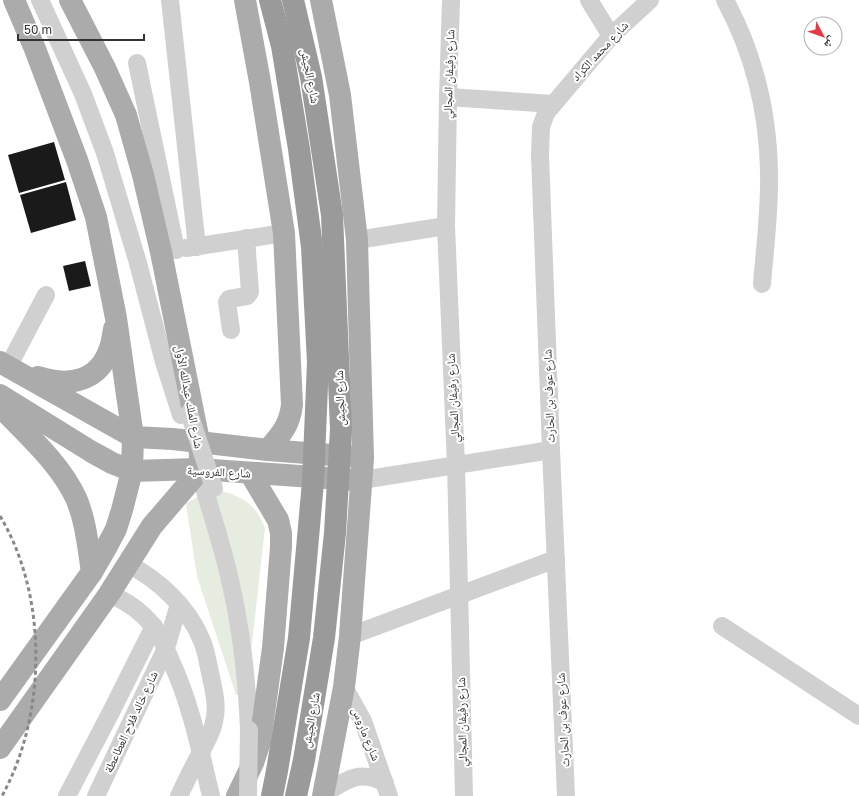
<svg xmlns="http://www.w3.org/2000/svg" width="859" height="796" viewBox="0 0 859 796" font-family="'Golos Text','Noto Naskh Arabic',sans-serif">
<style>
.park{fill:#e6ecdf}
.building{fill:#1a1a1a}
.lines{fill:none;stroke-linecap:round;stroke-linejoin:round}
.minor{stroke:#d0d0d0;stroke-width:18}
.major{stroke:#ababab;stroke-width:22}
.rail{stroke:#888;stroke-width:3;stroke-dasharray:4 3;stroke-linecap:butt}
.minor-bridge{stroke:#d0d0d0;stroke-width:18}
.highway-bridge{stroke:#9a9a9a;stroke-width:22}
.labels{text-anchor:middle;stroke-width:4;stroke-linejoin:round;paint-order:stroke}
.street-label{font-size:12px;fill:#333;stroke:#fff}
</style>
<rect width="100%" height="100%" fill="#fff"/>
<!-- park -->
<path class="park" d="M 220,490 C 245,499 254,502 265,528 L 246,695 L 236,695 L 197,576 L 186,503 L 204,494 Z"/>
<!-- building -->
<g class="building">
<polygon points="54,142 65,180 19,193 8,155"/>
<polygon points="66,182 76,220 31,233 20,195"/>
<polygon points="85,261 91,286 69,291 63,266"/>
</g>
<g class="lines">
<!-- minor -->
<g class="minor">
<polyline points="40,0 83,94 105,153 138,263 164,362 181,415"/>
<polyline points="170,0 197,247"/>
<polyline points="451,0 448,97 446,226 456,465 464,796"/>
<polyline points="589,0 611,36"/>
<path d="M 725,0 C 753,52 768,112 769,172 C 770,209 765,247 762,284"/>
<polyline points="137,63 176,250"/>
<polyline points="448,97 553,104"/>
<polyline points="357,240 446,226"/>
<polyline points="186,248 284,233"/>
<polyline points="231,330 227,302 229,299 247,296 250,292 246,238"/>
<polyline points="8,367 46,295"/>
<polyline points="362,480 551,450"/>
<path d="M 203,485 C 212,515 222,545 229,576 C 241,626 247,678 249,730"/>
<path d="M 128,564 C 159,580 189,608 202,641 C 207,653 208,665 211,677 C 214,692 218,706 214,722 C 212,733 206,742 201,752 C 193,767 186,781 179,796"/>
<path d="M 109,594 C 127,601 141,611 153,626 C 161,636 166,649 171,661 C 191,704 200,750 211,796"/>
<polyline points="722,626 859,716"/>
<polyline points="350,636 556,559"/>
<polyline points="344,687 363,721 389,796"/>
<path d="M 324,794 C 346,780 359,769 385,783"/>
<polyline points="67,796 111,712 154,626"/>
<polyline points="96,796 166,648 179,604"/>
<polyline points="566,796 551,450 540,155 541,127 546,113 611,36 650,0"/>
</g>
<!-- major -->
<g class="major">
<path d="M 245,0 L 260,82 L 284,233 L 292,405 C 289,427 281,434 268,450"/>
<polyline points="321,0 340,95 357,240 363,458 350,636 344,687 323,796"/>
<polyline points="0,362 133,437 173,439 268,450 358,457"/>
<path d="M 38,377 C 69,387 99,382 110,348 C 112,342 113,335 114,329"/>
<polyline points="0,395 92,452 112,463 132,471 198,469 356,480"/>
<path d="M 0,406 C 27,435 59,462 76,498 C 86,521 88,547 92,572"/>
<polyline points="0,700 92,572 106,548 116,529 122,510 132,471 133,437 116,318 96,217 77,160 35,49 14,0"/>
<path d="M 0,748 L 109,594 L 152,526 L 194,477 C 202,464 200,456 199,441 L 161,252 L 143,175 L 126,115 L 105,68 L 70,0"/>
<polyline points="237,796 253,763 260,742 273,648 281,547 281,533 278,520 250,473"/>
</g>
<!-- rail -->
<path class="rail" d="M 0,516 C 48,596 47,714 2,796"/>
<!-- minor-bridge -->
<g class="minor-bridge">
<polyline points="189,413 214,488"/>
<polyline points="248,796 249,730"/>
</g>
<!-- highway-bridge -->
<g class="highway-bridge">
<polyline points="270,0 282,46 299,149 312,247 318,362 313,482 299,638 277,771 272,796"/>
<polyline points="293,0 311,77 332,215 341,429 335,533 324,638 304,760 296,796"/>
</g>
</g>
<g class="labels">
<!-- street labels -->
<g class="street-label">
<text transform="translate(600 51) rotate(-47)" y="4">شارع محمد الكراد</text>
<text transform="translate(449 74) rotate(-88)" y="4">شارع رفيفان المجالي</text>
<text transform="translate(310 76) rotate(79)" y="4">شارع الجيش</text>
<text transform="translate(549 396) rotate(-92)" y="4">شارع عوف بن الحارث</text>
<text transform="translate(189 397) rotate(79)" y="4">شارع الملك عبدالله الأول</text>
<text transform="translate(340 398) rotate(-92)" y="4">شارع الجيش</text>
<text transform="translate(453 398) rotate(-93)" y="4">شارع رفيفان المجالي</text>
<text transform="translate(219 472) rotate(3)" y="4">شارع الفروسية</text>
<text transform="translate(311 720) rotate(-80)" y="4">شارع الجيش</text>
<text transform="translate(563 720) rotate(-93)" y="4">شارع عوف بن الحارث</text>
<text transform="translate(131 722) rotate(-65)" y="4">شارع خالد فلاح العطاعطة</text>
<text transform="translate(462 722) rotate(-91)" y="4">شارع رفيفان المجالي</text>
<text transform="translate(366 734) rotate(68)" y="4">شارع ماروس</text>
</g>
</g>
<!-- north arrow -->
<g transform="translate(823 36) rotate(131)"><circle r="19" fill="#ffffff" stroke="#adadad"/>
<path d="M0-3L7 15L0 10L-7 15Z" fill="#e63946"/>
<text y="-6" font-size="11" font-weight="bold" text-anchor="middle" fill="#333333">ش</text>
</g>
<!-- scale -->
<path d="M18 34v6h126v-6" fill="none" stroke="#333333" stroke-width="2"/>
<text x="24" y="34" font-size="12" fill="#333333" stroke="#ffffff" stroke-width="3" paint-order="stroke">50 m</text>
</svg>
